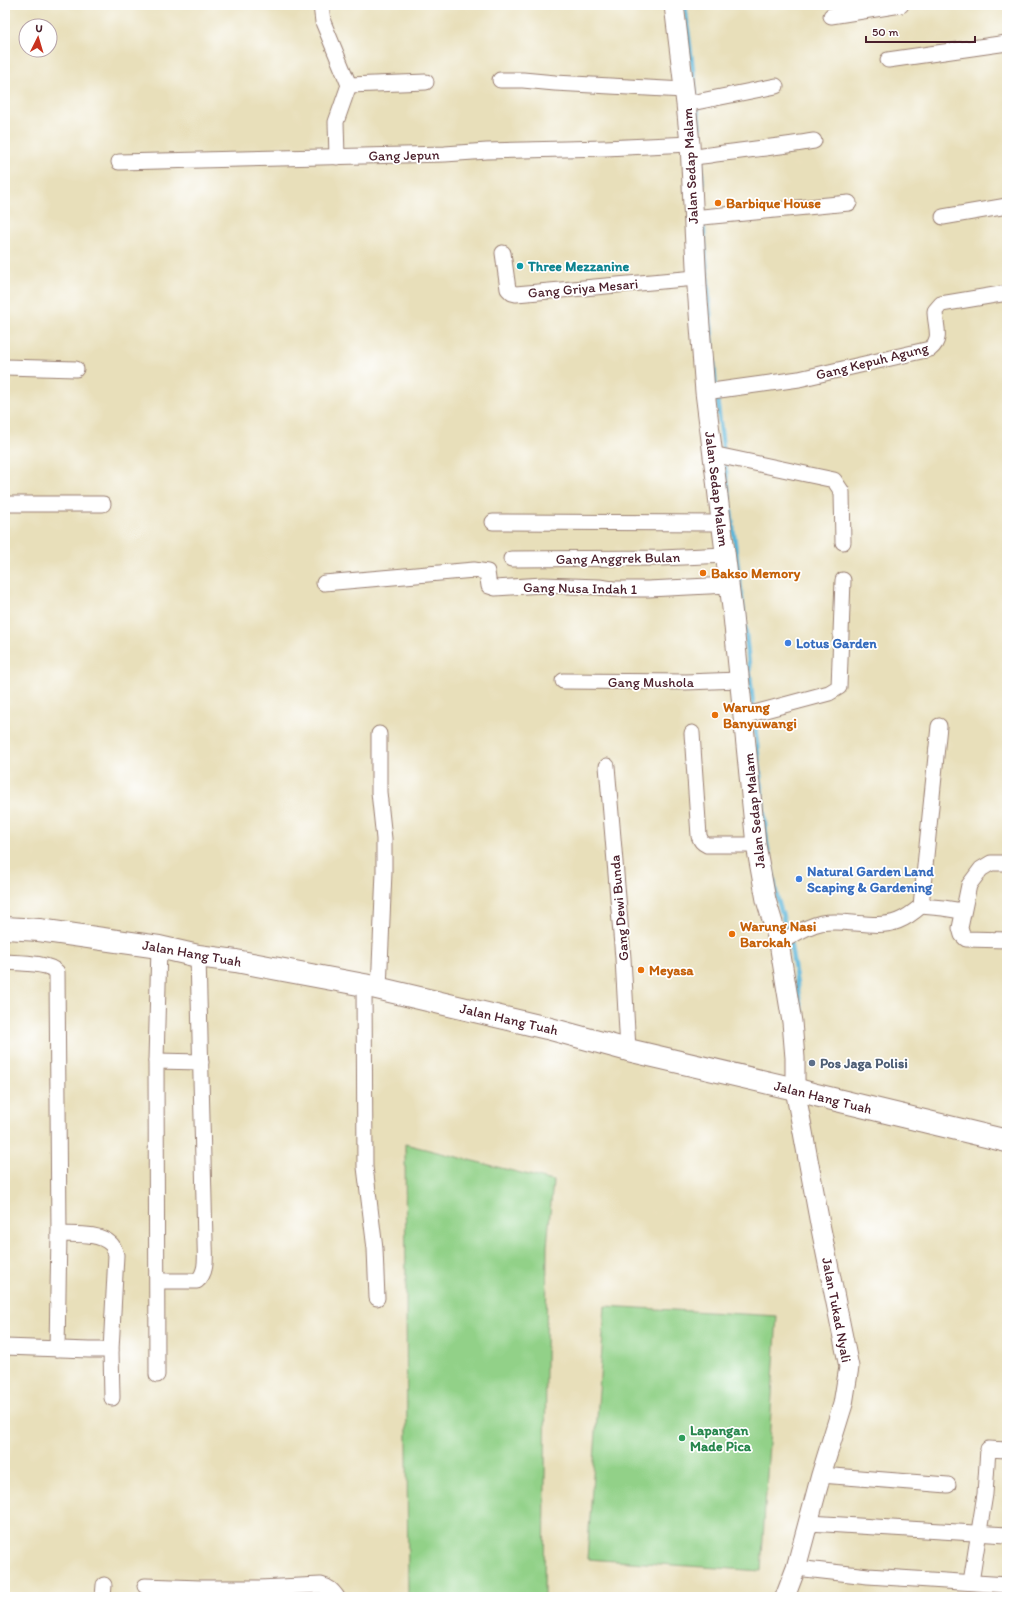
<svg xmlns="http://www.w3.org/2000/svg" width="1012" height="1602" viewBox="0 0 1012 1602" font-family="Itim,sans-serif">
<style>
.green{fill:#92d188;stroke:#6e785a}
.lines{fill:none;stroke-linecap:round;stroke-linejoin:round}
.stream{stroke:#5cb6d9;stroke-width:4.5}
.minor-casing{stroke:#997f72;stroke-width:17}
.tertiary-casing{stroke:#997f72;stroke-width:21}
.secondary-casing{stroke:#997f72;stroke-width:24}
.minor{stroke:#fff;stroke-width:15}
.tertiary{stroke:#fff;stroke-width:19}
.secondary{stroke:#fff;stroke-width:22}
.food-dot{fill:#e8710a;stroke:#fff;stroke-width:1.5}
.culture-dot{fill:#0f9aa8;stroke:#fff;stroke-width:1.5}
.shop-dot{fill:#3f7fe0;stroke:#fff;stroke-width:1.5}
.service-dot{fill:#5c6f8a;stroke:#fff;stroke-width:1.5}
.leisure-dot{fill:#2e9e5b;stroke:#fff;stroke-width:1.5}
.labels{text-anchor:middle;stroke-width:3.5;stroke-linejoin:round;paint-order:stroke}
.street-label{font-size:14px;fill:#4a1f2b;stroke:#fff}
.food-label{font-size:14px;font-weight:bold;fill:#c56008;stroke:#fff;text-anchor:start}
.culture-label{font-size:14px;font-weight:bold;fill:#0d838f;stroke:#fff;text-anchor:start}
.shop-label{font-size:14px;font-weight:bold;fill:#366cbe;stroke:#fff;text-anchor:start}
.service-label{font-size:14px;font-weight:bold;fill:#4e5e75;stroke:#fff;text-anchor:start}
.leisure-label{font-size:14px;font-weight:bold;fill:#27864d;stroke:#fff;text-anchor:start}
</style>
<rect width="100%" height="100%" fill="#fff"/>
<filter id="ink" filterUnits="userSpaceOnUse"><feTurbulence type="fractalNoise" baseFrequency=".025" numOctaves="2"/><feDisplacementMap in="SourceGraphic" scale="8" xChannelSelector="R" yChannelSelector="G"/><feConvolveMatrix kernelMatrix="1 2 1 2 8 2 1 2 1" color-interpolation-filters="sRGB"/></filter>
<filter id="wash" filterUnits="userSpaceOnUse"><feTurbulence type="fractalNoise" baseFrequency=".012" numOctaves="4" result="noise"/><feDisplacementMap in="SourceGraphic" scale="16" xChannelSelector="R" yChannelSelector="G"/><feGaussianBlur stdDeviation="0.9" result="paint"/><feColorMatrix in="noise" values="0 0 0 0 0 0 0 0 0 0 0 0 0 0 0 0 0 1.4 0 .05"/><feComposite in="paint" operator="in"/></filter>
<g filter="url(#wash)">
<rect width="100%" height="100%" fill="#e8dfba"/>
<!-- green -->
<g class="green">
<polygon points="405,1144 553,1181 547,1246 544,1597 408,1597"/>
<polygon points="605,1306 777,1316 761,1571 587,1559"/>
</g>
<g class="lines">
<!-- stream -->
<g class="stream">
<polyline points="685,5 697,103 701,144 703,212"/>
<polyline points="703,220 716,391 744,615 767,844 777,897 790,941 803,1021 802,1039"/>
</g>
</g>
</g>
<g filter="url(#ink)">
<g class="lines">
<defs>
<g id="minor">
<polyline points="321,5 323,22 349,85 426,82"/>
<polyline points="831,16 901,5"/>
<polyline points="888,60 1007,43"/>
<polyline points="500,80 523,80 555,83 684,90"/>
<polyline points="686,104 776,86"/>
<polyline points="337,157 336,122 349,85"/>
<path d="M 690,158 C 731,151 773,148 814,141"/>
<polyline points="119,162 445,154 487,151 605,148 690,144"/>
<polyline points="943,217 1007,206"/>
<polyline points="692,218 849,203"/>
<polyline points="503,253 508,289 512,293 516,294 696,278"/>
<polyline points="5,367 76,369"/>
<path d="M 705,392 L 799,379 L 930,349 C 943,339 935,326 935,311 L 941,304 L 1007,293"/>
<polyline points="712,454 834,480 842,492 843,542"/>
<polyline points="5,504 103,504"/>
<polyline points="493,522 721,523"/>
<polyline points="511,559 662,558 725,555"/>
<polyline points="324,583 474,570 487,572 489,586 495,588 543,585 599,587 613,589 648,589 729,585"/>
<polyline points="563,681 686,682 739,680"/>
<polyline points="743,716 829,693 839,687 843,580"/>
<path d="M 692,733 L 699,836 C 701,841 702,843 707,845 L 756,845"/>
<polyline points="607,766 623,958 628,1050"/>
<polyline points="1007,863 991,863 981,869 969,885 960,928 962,935 966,939 1007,940"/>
<polyline points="921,906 943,908 962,911"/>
<path d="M 779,943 C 792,936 806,926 821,923 C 845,918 875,930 898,921 C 906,918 914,912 921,906 L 939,726"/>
<path d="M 5,962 C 18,963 48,962 57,972 L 59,1234 L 57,1349"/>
<polyline points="364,985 365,1167 375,1249 377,1298"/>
<polyline points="379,989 384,872 384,839 379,792 379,734"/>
<polyline points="156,1061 201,1062"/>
<path d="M 59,1234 C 74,1235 99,1232 111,1244 C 114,1247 115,1251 116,1255 L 111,1350 L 112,1398"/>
<path d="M 158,1281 L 197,1281 C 208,1272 205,1255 205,1241 L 198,956"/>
<polyline points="5,1347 89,1350 111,1350"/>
<polyline points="157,1375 156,1061 159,947"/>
<polyline points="821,1475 948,1485"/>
<polyline points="809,1523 1007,1535"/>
<polyline points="796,1568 868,1576 1007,1585"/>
<polyline points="971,1582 985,1494 988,1449 1007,1450"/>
<path d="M 145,1586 L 200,1588 L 260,1588 L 321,1585 C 329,1587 332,1590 337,1597"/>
<polyline points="103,1597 104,1585"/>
</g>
<polyline id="tertiary" points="674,5 686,104 690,144 697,287 705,392 733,616 756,845 766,900 779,943 792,1022 795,1058 795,1089 820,1224 849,1367 843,1404 821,1475 796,1568 785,1597"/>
<polyline id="secondary" points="5,928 39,930 159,947 198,956 236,961 364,985 547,1028 628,1050 795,1089 816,1095 1007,1141"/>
</defs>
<!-- minor casing -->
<use href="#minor" class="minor-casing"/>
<!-- tertiary casing -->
<use href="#tertiary" class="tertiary-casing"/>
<!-- secondary casing -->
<use href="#secondary" class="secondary-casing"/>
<!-- minor -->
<use href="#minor" class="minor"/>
<!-- tertiary -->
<use href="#tertiary" class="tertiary"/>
<!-- secondary -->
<use href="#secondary" class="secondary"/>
</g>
</g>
<!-- markers -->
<g class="food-dot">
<circle cx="718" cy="203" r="4"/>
<circle cx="703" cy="573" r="4"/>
<circle cx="715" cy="715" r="4"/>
<circle cx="732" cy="934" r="4"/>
<circle cx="641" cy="970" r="4"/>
</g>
<circle class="culture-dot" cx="520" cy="266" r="4"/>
<g class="shop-dot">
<circle cx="788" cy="643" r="4"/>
<circle cx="799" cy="879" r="4"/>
</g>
<circle class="service-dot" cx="812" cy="1063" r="4"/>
<circle class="leisure-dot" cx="682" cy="1438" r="4"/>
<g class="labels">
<!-- street labels -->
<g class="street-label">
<text transform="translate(404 155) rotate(-1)" y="5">Gang Jepun</text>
<text transform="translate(690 166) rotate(-93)" y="5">Jalan Sedap Malam</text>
<text transform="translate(583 288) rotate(-5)" y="5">Gang Griya Mesari</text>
<text transform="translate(872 361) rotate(-14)" y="5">Gang Kepuh Agung</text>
<text transform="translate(717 489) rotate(83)" y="5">Jalan Sedap Malam</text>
<text transform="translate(618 558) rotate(-1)" y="5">Gang Anggrek Bulan</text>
<text transform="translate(580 588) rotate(1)" y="5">Gang Nusa Indah 1</text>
<text x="651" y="687">Gang Mushola</text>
<text transform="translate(754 811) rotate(-96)" y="5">Jalan Sedap Malam</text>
<text transform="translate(619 908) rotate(-95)" y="5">Gang Dewi Bunda</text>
<text transform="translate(192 953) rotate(10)" y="5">Jalan Hang Tuah</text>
<text transform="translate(509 1019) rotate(13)" y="5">Jalan Hang Tuah</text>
<text transform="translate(823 1097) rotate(14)" y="5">Jalan Hang Tuah</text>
<text transform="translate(837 1310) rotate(79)" y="5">Jalan Tukad Nyali</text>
</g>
<!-- food labels -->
<g class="food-label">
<text x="726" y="208">Barbique House</text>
<text x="711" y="578">Bakso Memory</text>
<text x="723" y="712">Warung<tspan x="723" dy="16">Banyuwangi</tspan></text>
<text x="740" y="931">Warung Nasi<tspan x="740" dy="16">Barokah</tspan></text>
<text x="649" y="975">Meyasa</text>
</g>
<!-- culture labels -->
<g class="culture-label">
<text x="528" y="271">Three Mezzanine</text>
</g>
<!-- shop labels -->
<g class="shop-label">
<text x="796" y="648">Lotus Garden</text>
<text x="807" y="876">Natural Garden Land<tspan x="807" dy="16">Scaping &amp; Gardening</tspan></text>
</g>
<!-- service labels -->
<g class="service-label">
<text x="820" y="1068">Pos Jaga Polisi</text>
</g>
<!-- leisure labels -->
<g class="leisure-label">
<text x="690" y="1435">Lapangan<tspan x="690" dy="16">Made Pica</tspan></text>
</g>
</g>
<!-- margin -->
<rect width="1012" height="1602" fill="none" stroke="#fff" stroke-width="20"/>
<!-- north arrow -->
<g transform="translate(38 38) rotate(5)"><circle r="19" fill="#ffffff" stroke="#b7a5aa"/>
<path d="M0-3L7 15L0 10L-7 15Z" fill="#c8321e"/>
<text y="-6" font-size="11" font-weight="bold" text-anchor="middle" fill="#4a1f2b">U</text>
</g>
<!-- scale -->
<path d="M866 36v6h109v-6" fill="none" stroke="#4a1f2b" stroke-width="2"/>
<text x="872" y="36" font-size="12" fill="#4a1f2b" stroke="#ffffff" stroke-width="3" paint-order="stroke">50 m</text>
</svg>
